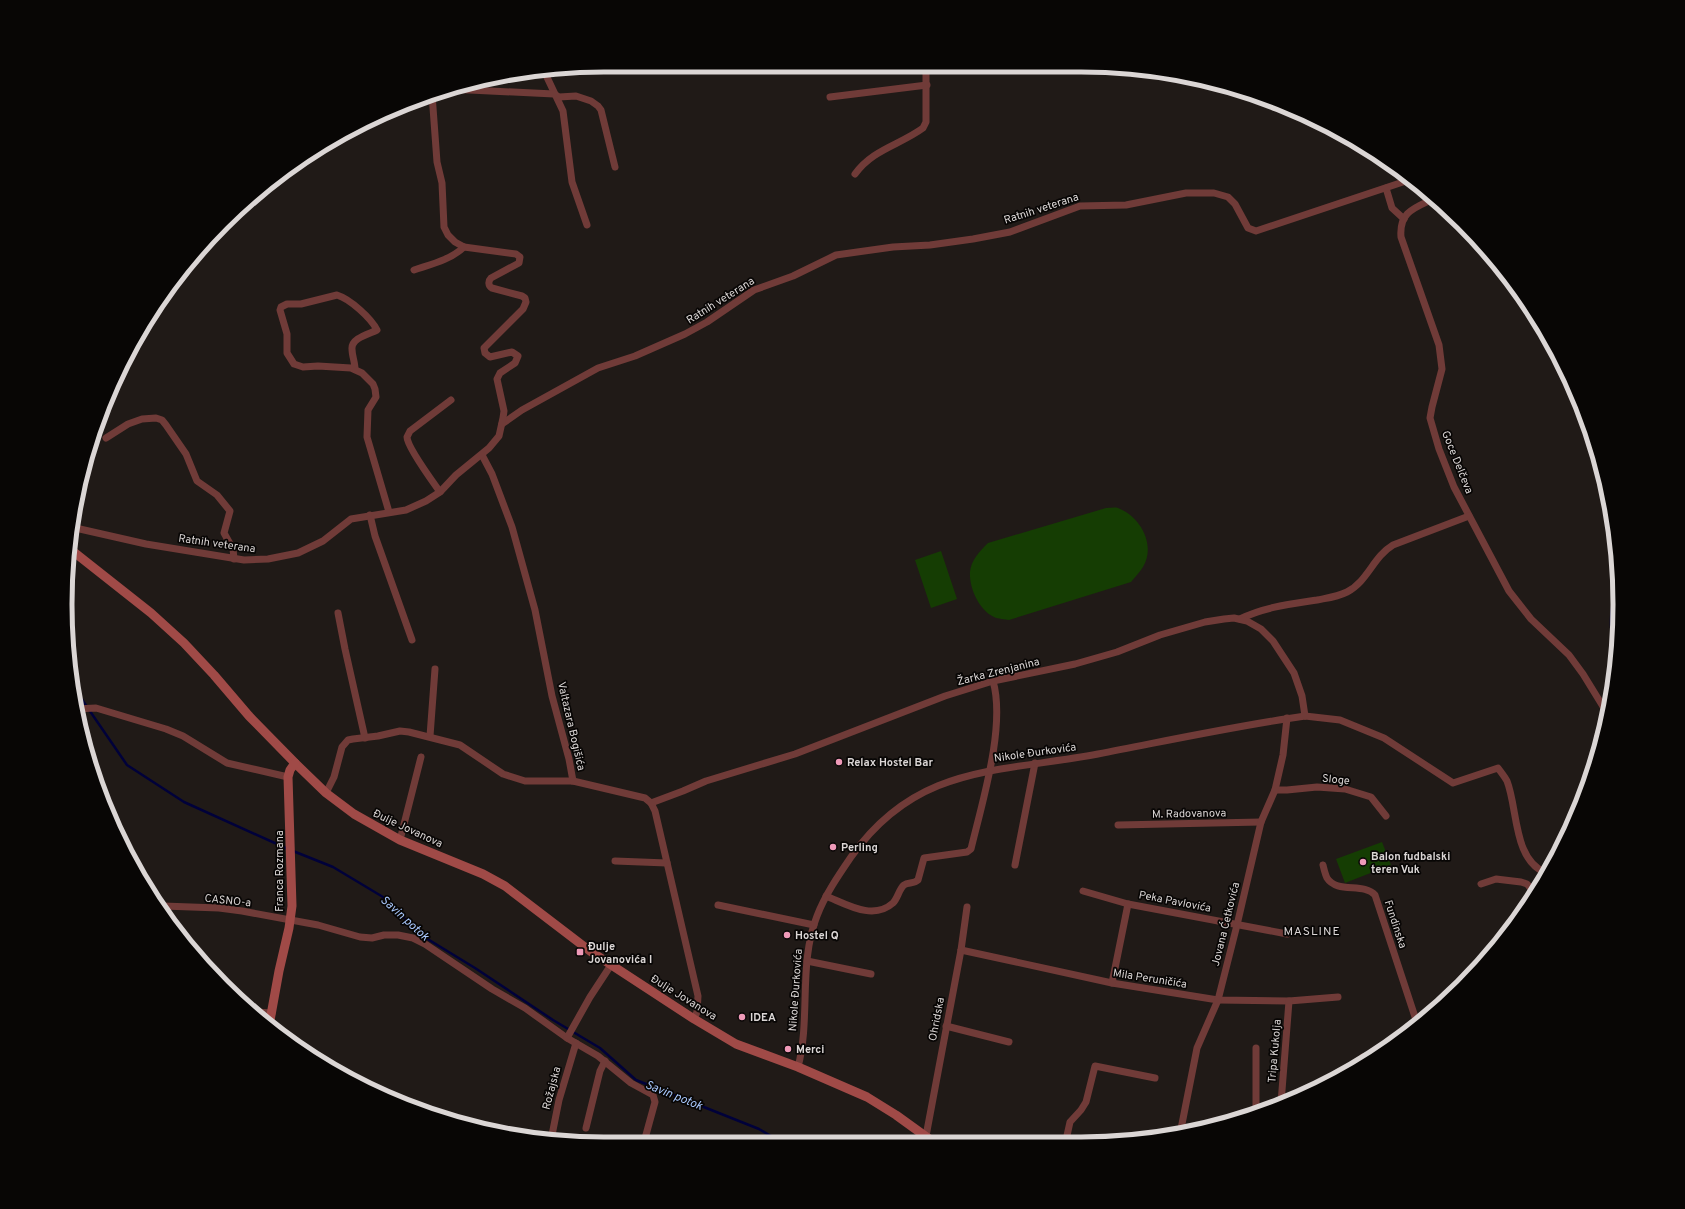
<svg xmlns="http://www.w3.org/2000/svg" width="1685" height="1209" viewBox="0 0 1685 1209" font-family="Overpass,sans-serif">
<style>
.green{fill:#153d03}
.water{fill:#00013a}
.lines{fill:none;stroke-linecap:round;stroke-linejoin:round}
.stream{stroke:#00013a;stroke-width:2.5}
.street{stroke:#703b38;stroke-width:7}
.secondary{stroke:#a04a47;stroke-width:9}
.poi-dot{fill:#ef9ab8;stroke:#080605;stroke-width:1.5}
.labels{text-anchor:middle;stroke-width:3.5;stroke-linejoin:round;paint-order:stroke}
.street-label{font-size:11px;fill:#dbd6d5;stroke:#080605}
.poi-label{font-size:11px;font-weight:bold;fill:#dbd6d5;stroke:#080605;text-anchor:start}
.water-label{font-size:12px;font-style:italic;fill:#a8c7fc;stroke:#080605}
.neighbourhood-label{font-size:12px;letter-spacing:1px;fill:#dbd6d5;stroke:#080605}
.rim{fill:none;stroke:#dbd6d5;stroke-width:5}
</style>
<rect width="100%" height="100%" fill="#201a17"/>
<!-- green -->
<g class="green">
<path d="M 1106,508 C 1110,508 1115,507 1118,508 C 1141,517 1156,545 1143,567 C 1140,572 1135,577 1131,582 L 1009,620 C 1005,619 998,619 994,617 C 979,610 969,588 970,572 C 971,560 980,551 988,543 Z"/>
<polygon points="941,551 957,599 931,608 915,560"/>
<polygon points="1382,842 1391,865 1345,883 1336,859"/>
</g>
<!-- water -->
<path class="water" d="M 1617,583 L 1619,640 L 1616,658 C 1607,630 1608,610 1617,583 Z"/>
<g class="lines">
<!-- stream -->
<g class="stream">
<polyline points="72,685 127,765 184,802 288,849"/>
<polyline points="293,851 333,867 383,897 421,935 475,968 553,1020 600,1048 636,1080 759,1129 781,1142"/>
</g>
<!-- street -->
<g class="street">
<polyline points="545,73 563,111 572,182 587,225"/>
<polyline points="449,89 554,94 559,97 576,96 591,101 598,106 601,110 615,167"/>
<polyline points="830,97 927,85"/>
<path d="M 855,174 C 873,149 900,145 923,128 L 926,122 L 926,65"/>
<polyline points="1386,188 1392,208 1404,219"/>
<path d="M 1433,199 C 1414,208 1399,212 1401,237 L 1439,345 L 1442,369 L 1432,407 L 1430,418 L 1439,449 L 1454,487 L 1509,591 L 1531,619 L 1569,655 L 1583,674 L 1607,713"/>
<path d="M 414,270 C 432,264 450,260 464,247"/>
<path d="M 355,369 C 355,362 352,356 352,349 C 351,338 369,334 377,330 C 371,318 350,299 337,295 L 301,304 L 287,304 L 281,307 L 280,310 L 287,334 L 287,353 L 294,364 L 303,367 L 318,366 L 351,368 L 362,373 L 373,384 L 375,389 L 376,397 L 368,410 L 367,437 L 389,512"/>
<polyline points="502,424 522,410 598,368 635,356 685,334 707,322 754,290 793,276 836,255 893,247 930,245 973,239 1010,232 1080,206 1126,205 1186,193 1214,193 1228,197 1235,204 1248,228 1256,231 1412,179"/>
<polyline points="106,438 128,424 142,419 156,418 162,420 166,425 186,454 197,481 217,495 230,511 224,533 233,549 234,559"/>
<polyline points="482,455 492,474 512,527 535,610 552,696 569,759 573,781"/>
<path d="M 440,492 C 433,482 407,447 407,437 C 408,435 409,433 410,431 L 451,400"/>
<polyline points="370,515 375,536 412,640"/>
<path d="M 71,527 L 146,544 L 244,560 L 268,559 L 298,553 L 323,541 L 351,519 L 406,510 L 426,501 L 440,492 L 456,475 L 489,448 L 499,436 L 503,418 L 504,411 L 497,379 L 500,373 L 515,363 L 518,356 L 512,352 L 490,357 L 485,353 L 484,348 L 523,309 L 526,302 L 525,298 L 522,296 L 492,288 C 488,286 488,281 491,278 L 519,263 L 520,257 L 516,254 L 464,247 L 455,242 L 448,235 L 444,227 L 442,183 L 437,162 L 432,94"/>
<polyline points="338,613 345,649 365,738"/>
<path d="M 1240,619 C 1264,607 1291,604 1317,600 C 1327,598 1337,597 1347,592 C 1368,581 1373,557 1393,545 L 1469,516"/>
<polyline points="76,709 96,708 166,729 183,736 227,763 288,777"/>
<polyline points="430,736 435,669"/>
<polyline points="1275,790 1287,790 1317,787 1345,789 1371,797 1386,816"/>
<polyline points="326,793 334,777 342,747 348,740 353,739 378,736 400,731 409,732 460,745 503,774 525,781 573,781 645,798 651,803 655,811 698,996 697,1012 694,1019"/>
<polyline points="651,803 683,791 706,781 795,754 945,696 993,681 1075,664 1117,652 1160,635 1205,622 1224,619 1234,618 1247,621 1261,629 1273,641 1294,673 1302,696 1305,716"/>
<polyline points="1118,825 1261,822"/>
<polyline points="400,840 421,757"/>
<polyline points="615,861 667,863"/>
<polyline points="1015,865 1035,763"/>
<path d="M 1323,865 C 1324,869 1325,874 1327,878 C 1337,894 1364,882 1375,895 L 1417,1023"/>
<polyline points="1481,884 1496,879 1521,882 1527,884 1534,892"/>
<polyline points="1083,891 1128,904 1287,934"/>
<path d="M 826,896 C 846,904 873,921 893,903 C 898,898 899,889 904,885 C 908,882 914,884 918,880 L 924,858 L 967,852 L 971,849 C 982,803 1006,726 993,681"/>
<polyline points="718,905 814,925"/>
<polyline points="163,906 219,908 242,911 318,925 360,937 372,938 384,935 398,935 413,938 425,944 492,989 525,1008 567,1038 598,1056 631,1083 653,1095 655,1102 644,1142"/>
<polyline points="961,950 1112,983 1218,1000 1289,1001 1338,997"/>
<polyline points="807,961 871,974"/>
<polyline points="1112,983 1128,904"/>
<polyline points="255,1012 272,1013"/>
<polyline points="946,1026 1009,1042"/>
<polyline points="567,1038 590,997 611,965"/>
<polyline points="1363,1057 1363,1059"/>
<path d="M 798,1067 C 811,1018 798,964 817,916 C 825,895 838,876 851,857 C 917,764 997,773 1098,754 C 1166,741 1235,726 1305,716 L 1340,720 L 1384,738 L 1453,783 L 1498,768 C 1501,772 1505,777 1507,781 C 1518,809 1513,860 1546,873"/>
<polyline points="1281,1103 1289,1001"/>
<polyline points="1256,1112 1256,1048"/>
<polyline points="586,1128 600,1071 605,1061"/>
<polyline points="1180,1134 1197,1048 1218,1000 1237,925 1261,822 1275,790 1283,755 1287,718"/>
<polyline points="926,1136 961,950 967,907"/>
<polyline points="551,1140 559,1100 576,1043"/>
<polyline points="1066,1140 1070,1122 1081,1110 1086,1102 1095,1066 1155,1078"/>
</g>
<!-- secondary -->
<g class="secondary">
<polyline points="70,549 151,613 184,643 214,675 249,716 295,763 326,793 354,814 400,840 483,874 505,886 590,951 694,1019 736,1044 798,1067 867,1097 896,1115 932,1141"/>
<polyline points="269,1026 279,971 289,928 292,906 288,777 290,770 295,763"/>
</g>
</g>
<!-- markers -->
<g class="poi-dot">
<circle cx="839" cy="762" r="4"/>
<circle cx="833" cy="847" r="4"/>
<circle cx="1363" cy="862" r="4"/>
<circle cx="787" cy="935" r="4"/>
<rect x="576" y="948" width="8" height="8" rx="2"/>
<circle cx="742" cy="1017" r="4"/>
<circle cx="788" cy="1049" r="4"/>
</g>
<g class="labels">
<!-- street labels -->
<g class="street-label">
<text transform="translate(1041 208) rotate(-18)" y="4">Ratnih veterana</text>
<text transform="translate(720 300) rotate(-32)" y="4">Ratnih veterana</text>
<text transform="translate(1458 462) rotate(68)" y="4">Goce Delčeva</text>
<text transform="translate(217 543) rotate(8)" y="4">Ratnih veterana</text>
<text transform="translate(998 671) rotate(-14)" y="4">Žarka Zrenjanina</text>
<text transform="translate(572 726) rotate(77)" y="4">Valtazara Bogišića</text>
<text transform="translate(1035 752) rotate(-8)" y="4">Nikole Đurkovića</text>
<text transform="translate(1336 779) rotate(6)" y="4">Sloge</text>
<text transform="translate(1189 813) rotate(-1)" y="4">M. Radovanova</text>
<text transform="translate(408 828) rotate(25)" y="4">Đulje Jovanova</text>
<text transform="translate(279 871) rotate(-90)" y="4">Franca Rozmana</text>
<text transform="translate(228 900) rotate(6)" y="4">CASNO-a</text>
<text transform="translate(1175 901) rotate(11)" y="4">Peka Pavlovića</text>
<text transform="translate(1225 924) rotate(-76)" y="4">Jovana Ćetkovića</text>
<text transform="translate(1396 924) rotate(72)" y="4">Fundinska</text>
<text transform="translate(1150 978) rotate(9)" y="4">Mila Peruničića</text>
<text transform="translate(795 990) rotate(-86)" y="4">Nikole Đurkovića</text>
<text transform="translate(684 997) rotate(32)" y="4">Đulje Jovanova</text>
<text transform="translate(936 1019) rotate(-79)" y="4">Ohridska</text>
<text transform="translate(1274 1051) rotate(-85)" y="4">Tripa Kukolja</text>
<text transform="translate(551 1088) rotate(-75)" y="4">Rožajska</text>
</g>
<!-- poi labels -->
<g class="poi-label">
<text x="847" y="766">Relax Hostel Bar</text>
<text x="841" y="851">Perling</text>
<text x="1371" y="860">Balon fudbalski<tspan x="1371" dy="13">teren Vuk</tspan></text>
<text x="795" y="939">Hostel Q</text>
<text x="588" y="950">Đulje<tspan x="588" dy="13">Jovanovića I</tspan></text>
<text x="750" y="1021">IDEA</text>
<text x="796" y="1053">Merci</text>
</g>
<!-- water labels -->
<g class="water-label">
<text transform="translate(405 918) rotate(42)" y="4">Savin potok</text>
<text transform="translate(674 1095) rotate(22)" y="4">Savin potok</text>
</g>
<!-- neighbourhood labels -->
<g class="neighbourhood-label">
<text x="1312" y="935">MASLINE</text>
</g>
</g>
<!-- crop -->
<path d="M0 0H1685V1209H0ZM604 72H1081A532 532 0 0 1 1613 604V605A532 532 0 0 1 1081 1137H604A532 532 0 0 1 72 605V604A532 532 0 0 1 604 72Z" fill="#080605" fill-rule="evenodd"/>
<path class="rim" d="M604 72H1081A532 532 0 0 1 1613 604V605A532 532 0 0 1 1081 1137H604A532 532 0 0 1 72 605V604A532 532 0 0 1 604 72Z"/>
</svg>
